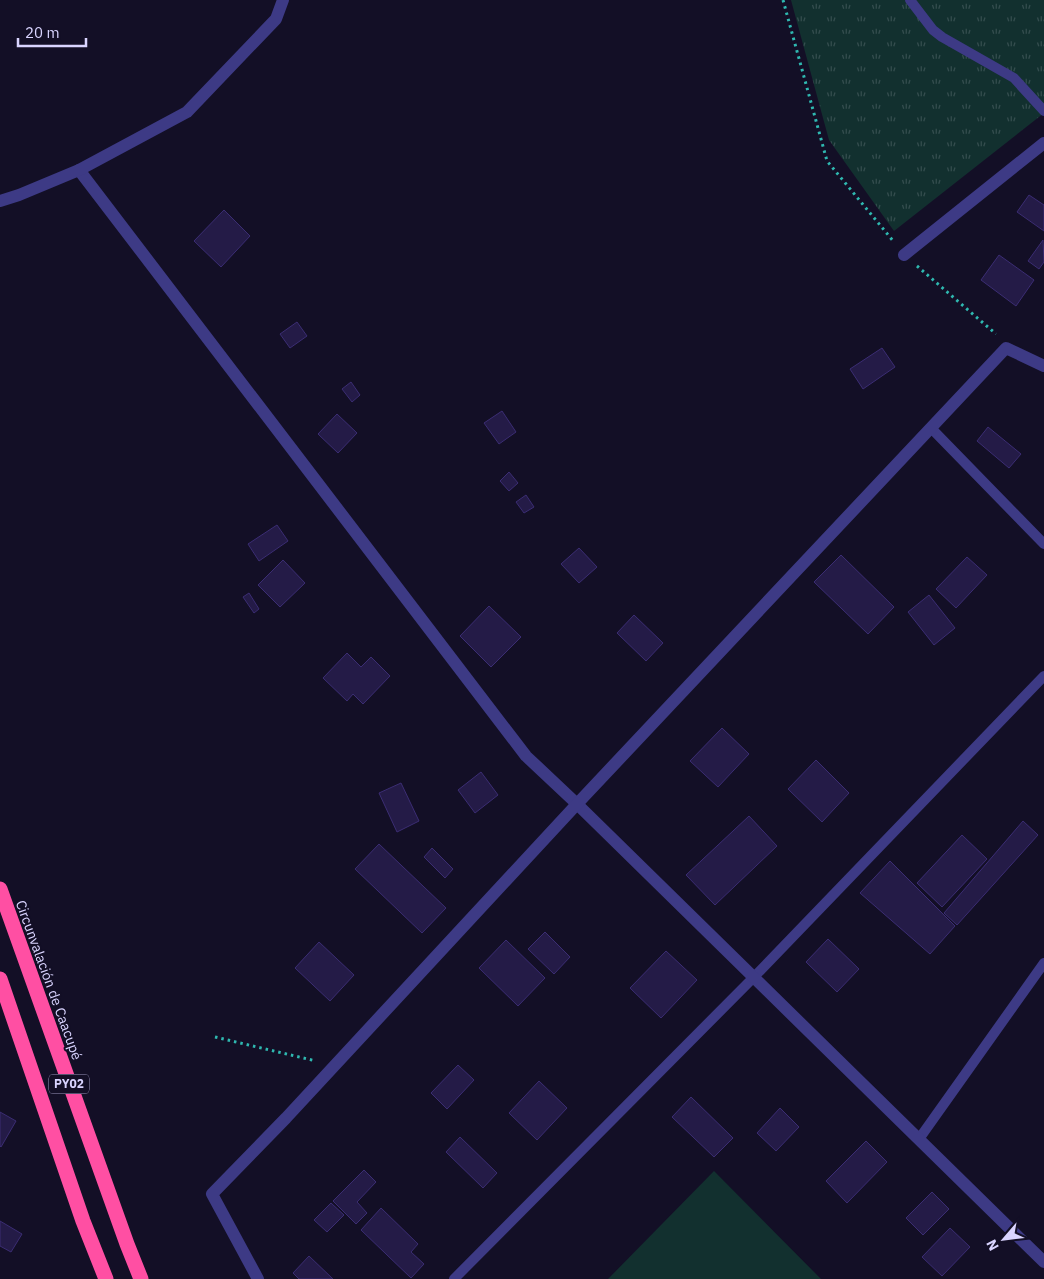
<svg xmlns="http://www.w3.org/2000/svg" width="1044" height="1279" viewBox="0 0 1044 1279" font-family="'IBM Plex Sans',sans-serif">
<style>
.grass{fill:#12302f}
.park{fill:url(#park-tufts)}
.building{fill:#241b47;stroke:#3b2d73}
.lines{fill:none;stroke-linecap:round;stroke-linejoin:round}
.path{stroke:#2fb8b0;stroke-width:3;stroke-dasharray:2.5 4;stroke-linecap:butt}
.lane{stroke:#3d3a85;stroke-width:10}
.street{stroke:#3d3a85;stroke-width:12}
.highway{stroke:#ff4fa3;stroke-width:15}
.labels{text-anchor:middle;stroke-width:4;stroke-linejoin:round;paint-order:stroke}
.shield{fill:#130f26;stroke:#9e99be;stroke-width:1}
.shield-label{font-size:12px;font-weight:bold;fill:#d9d4ff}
.street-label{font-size:14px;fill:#d9d4ff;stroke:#130f26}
</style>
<defs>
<pattern id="park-tufts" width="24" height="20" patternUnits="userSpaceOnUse" patternTransform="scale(1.25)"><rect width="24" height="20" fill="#12302f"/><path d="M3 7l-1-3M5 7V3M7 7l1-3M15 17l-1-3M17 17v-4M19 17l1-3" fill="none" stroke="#344d4e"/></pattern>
</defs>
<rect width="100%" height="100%" fill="#130f26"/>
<!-- grass -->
<polygon class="grass" points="714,1171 821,1279 608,1279"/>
<!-- park -->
<polygon class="park" points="791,0 1044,0 1044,113 894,231 829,140"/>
<!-- building -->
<g class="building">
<polygon points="1029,195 1044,205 1044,231 1017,212"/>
<polygon points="224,210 250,236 221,267 194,241"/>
<polygon points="1043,240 1044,262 1039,269 1028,261"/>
<polygon points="999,255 1034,280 1016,306 981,280"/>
<polygon points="297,322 307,336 290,348 280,334"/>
<polygon points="882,348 895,367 863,389 850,369"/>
<polygon points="351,382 360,395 352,402 342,389"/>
<polygon points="502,411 516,432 499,444 484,423"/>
<polygon points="337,414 357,433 338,453 318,434"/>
<polygon points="988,427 1021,454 1009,468 977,441"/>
<polygon points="509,472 518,483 509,491 500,481"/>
<polygon points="526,495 534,507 524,513 516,502"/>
<polygon points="277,525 288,541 259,561 248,544"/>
<polygon points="579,548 597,567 579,583 561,564"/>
<polygon points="841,555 894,607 868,634 814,582"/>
<polygon points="967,557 987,575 956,608 936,589"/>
<polygon points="283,560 305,583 280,607 258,585"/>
<polygon points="249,593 259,609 254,613 243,597"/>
<polygon points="929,595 955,628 934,645 908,612"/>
<polygon points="489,606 521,637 491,667 460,636"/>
<polygon points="634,615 663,643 646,661 617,633"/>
<polygon points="347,653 361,667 371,657 390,676 363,704 353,694 347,701 323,678"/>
<polygon points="722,728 749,754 718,787 690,761"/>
<polygon points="816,760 849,793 822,822 788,789"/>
<polygon points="481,772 498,795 475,813 458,790"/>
<polygon points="401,783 419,821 397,832 379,793"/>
<polygon points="749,816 777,846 715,905 686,875"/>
<polygon points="1023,821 1038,835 957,925 944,913"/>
<polygon points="962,835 987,859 942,907 917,883"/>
<polygon points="379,844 446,908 422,933 355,869"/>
<polygon points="432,848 453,869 445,878 424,857"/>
<polygon points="890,861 955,926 930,954 860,893"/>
<polygon points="545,932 570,957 554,974 528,949"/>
<polygon points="828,939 859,969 837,992 806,962"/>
<polygon points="506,940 545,978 518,1006 479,968"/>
<polygon points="319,942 354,975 330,1001 295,968"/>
<polygon points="666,951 697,980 661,1018 630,988"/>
<polygon points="458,1065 474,1080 447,1109 431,1093"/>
<polygon points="539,1081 567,1108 537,1140 509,1113"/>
<polygon points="691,1097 733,1138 714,1157 672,1117"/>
<polygon points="780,1108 799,1127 776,1151 757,1133"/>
<polygon points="0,1112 16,1121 1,1147 0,1146"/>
<polygon points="460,1137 497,1173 483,1188 446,1152"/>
<polygon points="866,1141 887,1162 847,1203 826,1181"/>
<polygon points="364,1170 376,1182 357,1202 367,1213 356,1224 333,1201"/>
<polygon points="932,1192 949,1209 923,1235 906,1218"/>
<polygon points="331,1203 344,1215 327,1232 314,1220"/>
<polygon points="381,1208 418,1244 411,1252 424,1264 411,1278 361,1230"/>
<polygon points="0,1221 22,1234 11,1252 0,1246"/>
<polygon points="950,1228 970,1247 942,1276 922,1257"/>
<polygon points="309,1256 333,1279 299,1279 293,1273"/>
</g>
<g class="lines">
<!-- path -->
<g class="path">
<polyline points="783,0 827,161 894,242"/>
<polyline points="917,266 996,334"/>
<polyline points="215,1037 316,1061"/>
</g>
<!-- lane -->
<g class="lane">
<polyline points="910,0 933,30 942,37 1014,78 1044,111"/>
<polyline points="931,428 1044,544"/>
<polyline points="919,1139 1044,963"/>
<polyline points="454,1279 754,977 1044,676"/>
</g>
<!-- street -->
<g class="street">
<polyline points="79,170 526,756 577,804 1044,1262"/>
<polyline points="0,201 19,195 79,170 187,112 276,19 283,0"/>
<polyline points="904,255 1044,143"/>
<polyline points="258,1279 212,1194 286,1118 577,804 1006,348 1044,366"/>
</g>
<!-- highway -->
<g class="highway">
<polyline points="0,889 127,1244 141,1279"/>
<polyline points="0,979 83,1221 106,1279"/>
</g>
</g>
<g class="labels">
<!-- shield labels -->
<rect class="shield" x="49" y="1074.5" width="40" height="19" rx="4"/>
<g class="shield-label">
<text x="69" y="1088">PY02</text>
</g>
<!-- street labels -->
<g class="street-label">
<text transform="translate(49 980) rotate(70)" y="5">Circunvalación de Caacupé</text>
</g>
</g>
<!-- north arrow -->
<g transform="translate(1004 1239) rotate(242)" stroke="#130f26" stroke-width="4" paint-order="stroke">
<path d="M0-4L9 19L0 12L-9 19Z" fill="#d9d4ff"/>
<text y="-8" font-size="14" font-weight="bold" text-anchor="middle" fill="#d9d4ff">N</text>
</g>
<!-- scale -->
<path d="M18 38v8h68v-8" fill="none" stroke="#d9d4ff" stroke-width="2.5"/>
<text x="25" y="38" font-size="15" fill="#d9d4ff" stroke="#130f26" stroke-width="4" paint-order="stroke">20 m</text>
</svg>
